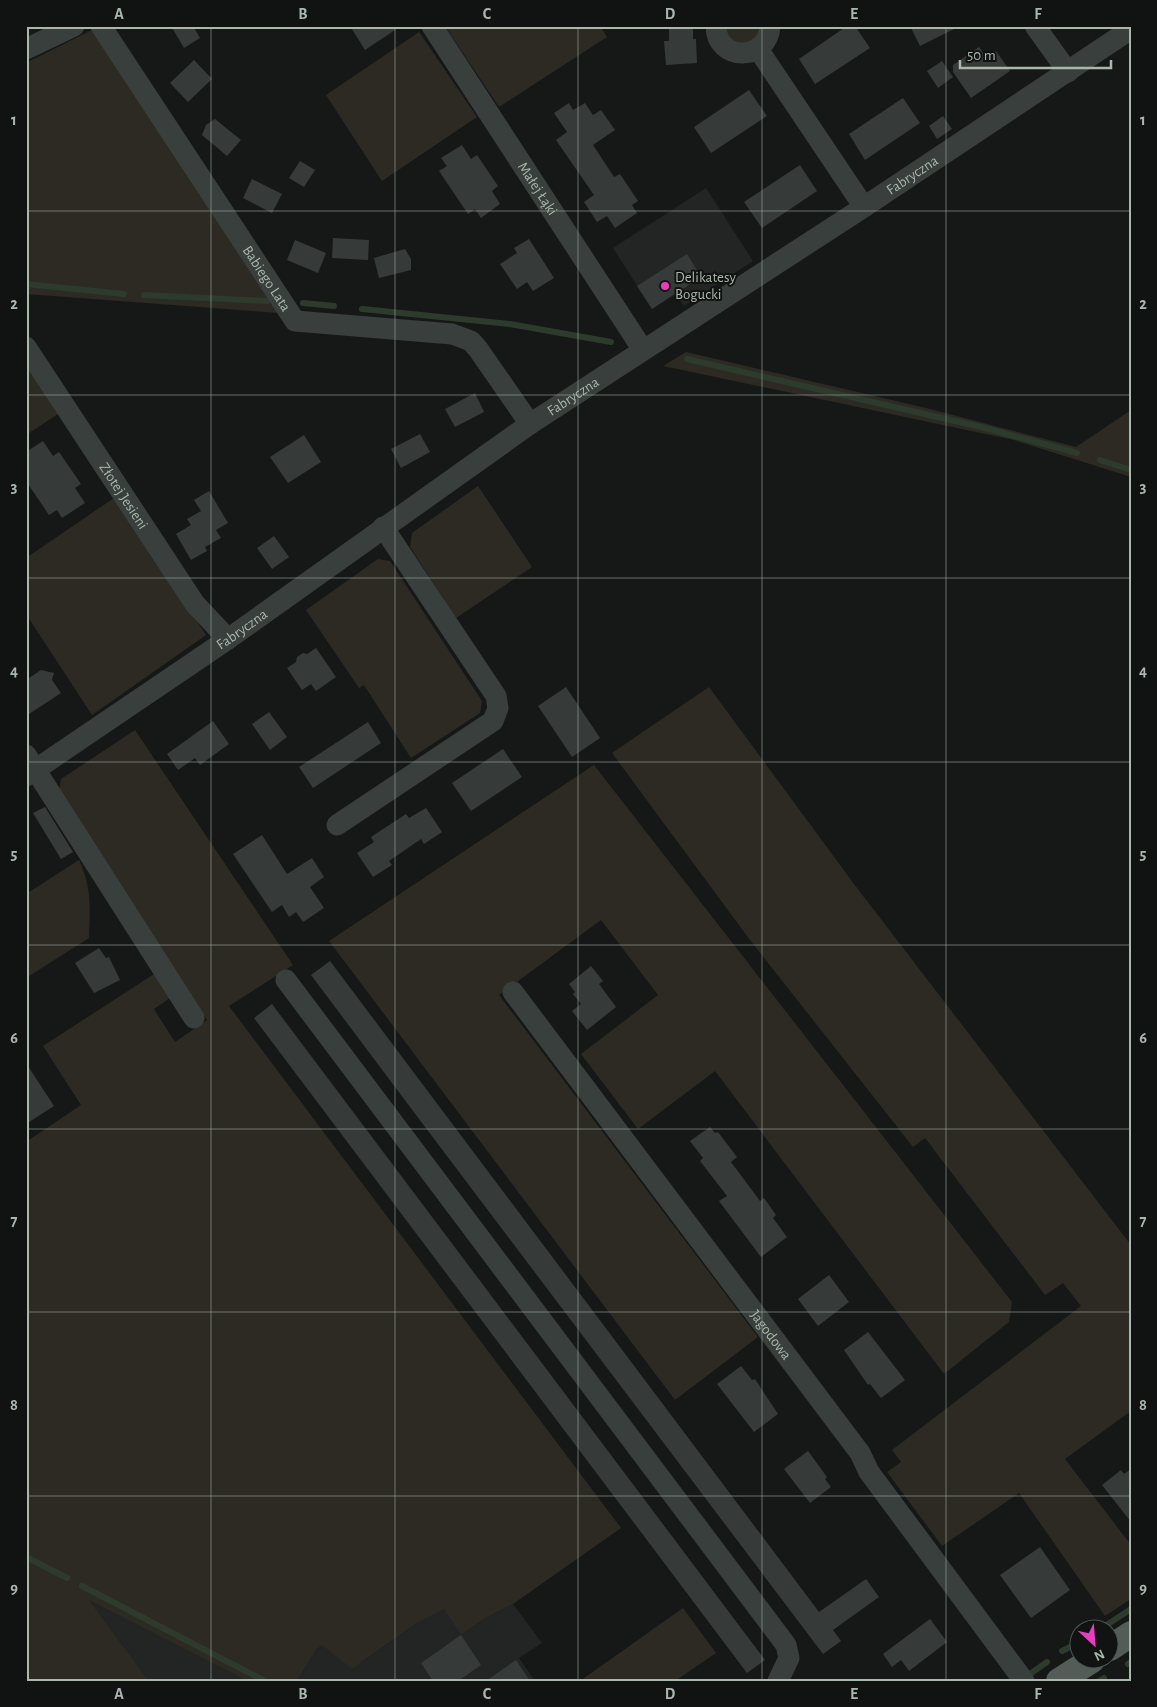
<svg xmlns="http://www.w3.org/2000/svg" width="1157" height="1707" viewBox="0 0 1157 1707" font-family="'Alegreya Sans',sans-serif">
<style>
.built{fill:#222524}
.green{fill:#2d2a24}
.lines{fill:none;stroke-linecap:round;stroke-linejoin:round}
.stream{stroke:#2d3b2d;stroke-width:6}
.building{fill:#363a38}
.minor{stroke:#393f3c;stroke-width:21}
.major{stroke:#535c56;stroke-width:26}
.grid{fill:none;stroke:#a9b7ad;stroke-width:1;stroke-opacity:0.55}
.poi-dot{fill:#e83ebe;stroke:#111312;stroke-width:2}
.labels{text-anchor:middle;stroke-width:4;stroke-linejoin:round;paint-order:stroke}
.street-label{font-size:15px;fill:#a9b7ad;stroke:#111312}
.poi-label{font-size:15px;fill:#a9b7ad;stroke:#111312;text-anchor:start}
.neatline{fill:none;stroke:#a9b7ad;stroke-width:2}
.grid-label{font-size:16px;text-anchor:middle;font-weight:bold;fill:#a9b7ad}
</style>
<rect width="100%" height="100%" fill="#161817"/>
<!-- built -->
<g class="built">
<polygon points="706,188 753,261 684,306 675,293 652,309 613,248"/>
<polygon points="88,1599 247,1681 149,1681"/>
<polygon points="513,1604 542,1643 519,1658 535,1681 297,1681 316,1650 322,1645 361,1663 417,1623 444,1608 461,1635 484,1619"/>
</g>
<!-- green -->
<g class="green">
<polygon points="450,26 600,26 607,37 499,107 447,29"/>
<polygon points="725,26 761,26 759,36 744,45 728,38"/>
<polygon points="92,30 278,313 26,294 26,63"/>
<polygon points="419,32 477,117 382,181 326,95"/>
<polygon points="686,352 926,408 1076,447 1131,410 1131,477 1014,440 663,366"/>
<polygon points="26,361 58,414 26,435"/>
<polygon points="478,486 532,567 456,618 410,547 412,533"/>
<polygon points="114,498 206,635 92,715 26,614 26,558"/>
<polygon points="378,559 390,561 482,701 480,713 411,758 364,685 359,688 306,610"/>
<polygon points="709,687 854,884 1131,1245 1131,1411 1065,1459 1131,1545 1131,1599 1105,1616 1019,1493 942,1546 887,1472 901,1462 892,1450 1081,1306 1063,1283 1045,1295 925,1138 913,1147 750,940 612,753"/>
<polygon points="135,730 293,965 229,1006 621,1528 513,1604 484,1619 461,1635 444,1609 417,1623 352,1669 322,1645 316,1650 297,1681 247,1681 89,1600 149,1681 26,1681 26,1142 81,1105 43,1046 154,974 170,998 154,1009 175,1042 207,1020 59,792 61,779"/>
<polygon points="594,765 1012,1302 1009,1322 944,1374 715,1071 638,1129 581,1054 658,995 601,920 499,995 758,1337 675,1400 329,941"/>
<path d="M 79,860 C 92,888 90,908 89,938 L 26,978 L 26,894 Z"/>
<polygon points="683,1608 716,1653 675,1681 580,1681"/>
</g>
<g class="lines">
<!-- stream -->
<g class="stream">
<polyline points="26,284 124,294"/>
<polyline points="144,295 267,301"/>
<polyline points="303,303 334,306"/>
<polyline points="362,309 510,324 611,342"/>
<polyline points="687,359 981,427 1077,453"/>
<polyline points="1100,460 1131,470"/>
<polyline points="26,1557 67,1578"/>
<polyline points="82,1586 265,1681"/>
<polyline points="1099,1630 1131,1609"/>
<polyline points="1062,1651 1080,1642"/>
<polyline points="1128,1664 1131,1662"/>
<polyline points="1030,1674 1047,1662"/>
<polyline points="1099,1681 1104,1678"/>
</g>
</g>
<!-- building -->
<g class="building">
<polygon points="171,26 193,26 200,38 184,48"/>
<polygon points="350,26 401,26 365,50"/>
<polygon points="669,26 693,26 693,39 696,39 697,63 666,65 664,41 669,41"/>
<polygon points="847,26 855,26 870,48 815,84 799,59"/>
<polygon points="910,26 960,26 920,46"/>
<polygon points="979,47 986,57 996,51 1010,71 971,98 953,72 953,65"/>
<polygon points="194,60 212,79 188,102 170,83"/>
<polygon points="942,61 953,77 938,88 927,71"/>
<polygon points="749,90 767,116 711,153 694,127"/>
<polygon points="903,98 920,123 865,160 849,134"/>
<polygon points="569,103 573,110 585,103 593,115 601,110 615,130 593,145 614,177 620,174 638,201 632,205 637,213 615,228 607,216 597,222 584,202 594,195 556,140 567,132 554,113"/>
<polygon points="943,116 952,129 937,139 929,126"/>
<polygon points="215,119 241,140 227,156 202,135 206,125"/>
<polygon points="462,145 471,159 477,155 498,186 492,191 500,204 481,218 475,209 468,214 439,171 447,166 441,158"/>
<polygon points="300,161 315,170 304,187 289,178"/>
<polygon points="800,165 817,191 762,228 744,202"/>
<polygon points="252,179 282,194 272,213 243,198"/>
<polygon points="333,238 369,240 368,260 332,258"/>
<polygon points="529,239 554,278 533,291 527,282 517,289 500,264 517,253 514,248"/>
<polygon points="295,240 326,253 318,273 287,260"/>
<polygon points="405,249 411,259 411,270 379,278 374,258"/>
<polygon points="687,254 701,277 652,309 637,286"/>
<polygon points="475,393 484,412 455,427 445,409"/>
<polygon points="420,434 430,452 401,468 391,449"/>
<polygon points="304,435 321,462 288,483 270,457"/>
<polygon points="43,441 53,456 59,452 81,484 75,488 85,503 62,518 57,510 49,515 26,481 26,452"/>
<polygon points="209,491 228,523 216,530 221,538 205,547 207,551 191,560 176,534 191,525 187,519 201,511 194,500"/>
<polygon points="274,536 289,557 272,569 257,548"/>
<polygon points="316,648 336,677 316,691 311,684 302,690 287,668 296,662 297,657 303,653 307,654"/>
<polygon points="41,670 54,673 52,680 61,693 26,716 26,680"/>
<polygon points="566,687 600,738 572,757 538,706"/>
<polygon points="269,712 287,737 270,750 252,724"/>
<polygon points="213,721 229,744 200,765 195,758 178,770 167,754"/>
<polygon points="368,722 381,743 313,788 299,767"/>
<polygon points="503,749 522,777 471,811 452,783"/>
<polygon points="45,807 73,852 61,859 33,813"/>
<polygon points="426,808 442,832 424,844 421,839 389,861 392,865 373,877 357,853 374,842 371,837 406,814 409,818"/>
<polygon points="262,835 287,874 312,858 324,877 310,887 324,908 303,922 296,912 289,917 282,905 272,912 233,854"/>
<polygon points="99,948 106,958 109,957 120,980 94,993 75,963"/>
<polygon points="330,961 819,1612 866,1579 879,1597 833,1630 841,1641 823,1654 410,1107 311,975"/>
<polygon points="591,966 603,981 599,984 616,1007 587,1030 572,1011 581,1004 573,994 575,992 569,984"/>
<polygon points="272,1004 765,1660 747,1673 254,1018"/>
<polygon points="26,1063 54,1106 26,1124"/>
<polygon points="710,1127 715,1133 718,1132 737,1157 731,1162 760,1201 764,1198 776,1215 773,1218 787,1237 761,1257 719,1201 727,1196 700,1161 703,1158 690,1141"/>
<polygon points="829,1275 849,1302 818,1326 798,1299"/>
<polygon points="868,1332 905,1380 881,1398 870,1384 868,1385 844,1350"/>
<polygon points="741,1366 752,1380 755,1379 778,1414 754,1432 717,1384"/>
<polygon points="808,1451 827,1477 825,1479 831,1487 810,1503 784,1469"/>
<polygon points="1131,1469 1131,1522 1102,1485 1121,1470 1124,1474"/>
<polygon points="1040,1547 1070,1590 1031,1618 1000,1575"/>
<polygon points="930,1619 947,1642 909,1671 901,1660 892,1667 883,1654"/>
<polygon points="461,1635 481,1665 458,1681 433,1681 421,1663"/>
<polygon points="516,1660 530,1681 486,1681"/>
</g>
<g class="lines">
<!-- minor -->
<g class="minor">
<path id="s1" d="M 101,26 L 295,321 L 452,334 L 471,341 L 478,349 L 530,424"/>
<path id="s2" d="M 432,26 L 643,350"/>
<path d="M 716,26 C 716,62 768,62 770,26"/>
<polyline points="1035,26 1068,72"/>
<polyline points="26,49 74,26"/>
<polyline points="758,49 864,207"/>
<path id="s3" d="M 26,347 L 195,604 L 228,639"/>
<polyline points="26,755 194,1018"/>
<path id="s4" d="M 26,776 L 228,639 L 530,424 L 864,207 L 1131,29"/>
<polyline points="337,825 493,721 498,708 496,696 383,527"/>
<polyline points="286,980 786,1645 789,1658 778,1681"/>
<path id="s5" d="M 513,992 L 860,1453 L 869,1472 L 1024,1681"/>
</g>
<!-- major -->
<g class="major">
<polyline points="1110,1648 1131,1634"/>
<polyline points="1059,1681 1092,1660"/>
</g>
</g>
<!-- grid -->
<path class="grid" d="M 211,26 L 211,1681M 395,26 L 395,1681M 578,26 L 578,1681M 762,26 L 762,1681M 946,26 L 946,1681M 26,211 L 1131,211M 26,395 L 1131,395M 26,578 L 1131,578M 26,762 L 1131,762M 26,945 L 1131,945M 26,1129 L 1131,1129M 26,1312 L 1131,1312M 26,1496 L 1131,1496"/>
<!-- markers -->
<circle class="poi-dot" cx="665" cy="286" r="5"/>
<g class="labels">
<!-- street labels -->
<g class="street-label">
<text dy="5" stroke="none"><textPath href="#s4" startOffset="1071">Fabryczna</textPath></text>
<text dy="5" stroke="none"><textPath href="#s2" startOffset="194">Małej Łąki</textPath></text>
<text dy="5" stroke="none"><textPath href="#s1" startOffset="302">Babiego Lata</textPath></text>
<text dy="5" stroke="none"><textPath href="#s4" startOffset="666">Fabryczna</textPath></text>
<text dy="5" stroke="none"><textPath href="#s3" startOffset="178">Złotej Jesieni</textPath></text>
<text dy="5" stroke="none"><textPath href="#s4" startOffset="261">Fabryczna</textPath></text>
<text dy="5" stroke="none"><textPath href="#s5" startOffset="429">Jagodowa</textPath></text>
</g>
<!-- poi labels -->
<g class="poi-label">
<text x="675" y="282">Delikatesy<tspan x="675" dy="17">Bogucki</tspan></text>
</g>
</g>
<!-- border -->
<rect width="1157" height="1707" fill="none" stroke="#111312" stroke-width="55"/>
<!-- north arrow -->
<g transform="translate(1094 1644) rotate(154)"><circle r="24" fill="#111312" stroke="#4e5550"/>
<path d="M0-4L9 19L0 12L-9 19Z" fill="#e83ebe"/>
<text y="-8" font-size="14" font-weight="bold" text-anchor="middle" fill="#a9b7ad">N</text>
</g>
<!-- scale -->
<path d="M960 60v8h151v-8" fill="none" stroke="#a9b7ad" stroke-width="2.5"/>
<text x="967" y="60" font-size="15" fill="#a9b7ad" stroke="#111312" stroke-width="4" paint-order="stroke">50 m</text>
<rect x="28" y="28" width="1102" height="1652" class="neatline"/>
<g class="grid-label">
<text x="119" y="19">A</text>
<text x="303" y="19">B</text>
<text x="487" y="19">C</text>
<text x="670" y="19">D</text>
<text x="854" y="19">E</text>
<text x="1038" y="19">F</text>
<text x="14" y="125">1</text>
<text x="1143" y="125">1</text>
<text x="14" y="309">2</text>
<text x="1143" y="309">2</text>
<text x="14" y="492">3</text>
<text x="1143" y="492">3</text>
<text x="14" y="676">4</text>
<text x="1143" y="676">4</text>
<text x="14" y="859">5</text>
<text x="1143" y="859">5</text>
<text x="14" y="1043">6</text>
<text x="1143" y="1043">6</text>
<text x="14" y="1226">7</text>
<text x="1143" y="1226">7</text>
<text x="14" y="1410">8</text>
<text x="1143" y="1410">8</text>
<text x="14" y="1593">9</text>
<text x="1143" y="1593">9</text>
<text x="119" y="1699">A</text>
<text x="303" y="1699">B</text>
<text x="487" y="1699">C</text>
<text x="670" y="1699">D</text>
<text x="854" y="1699">E</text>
<text x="1038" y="1699">F</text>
</g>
</svg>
